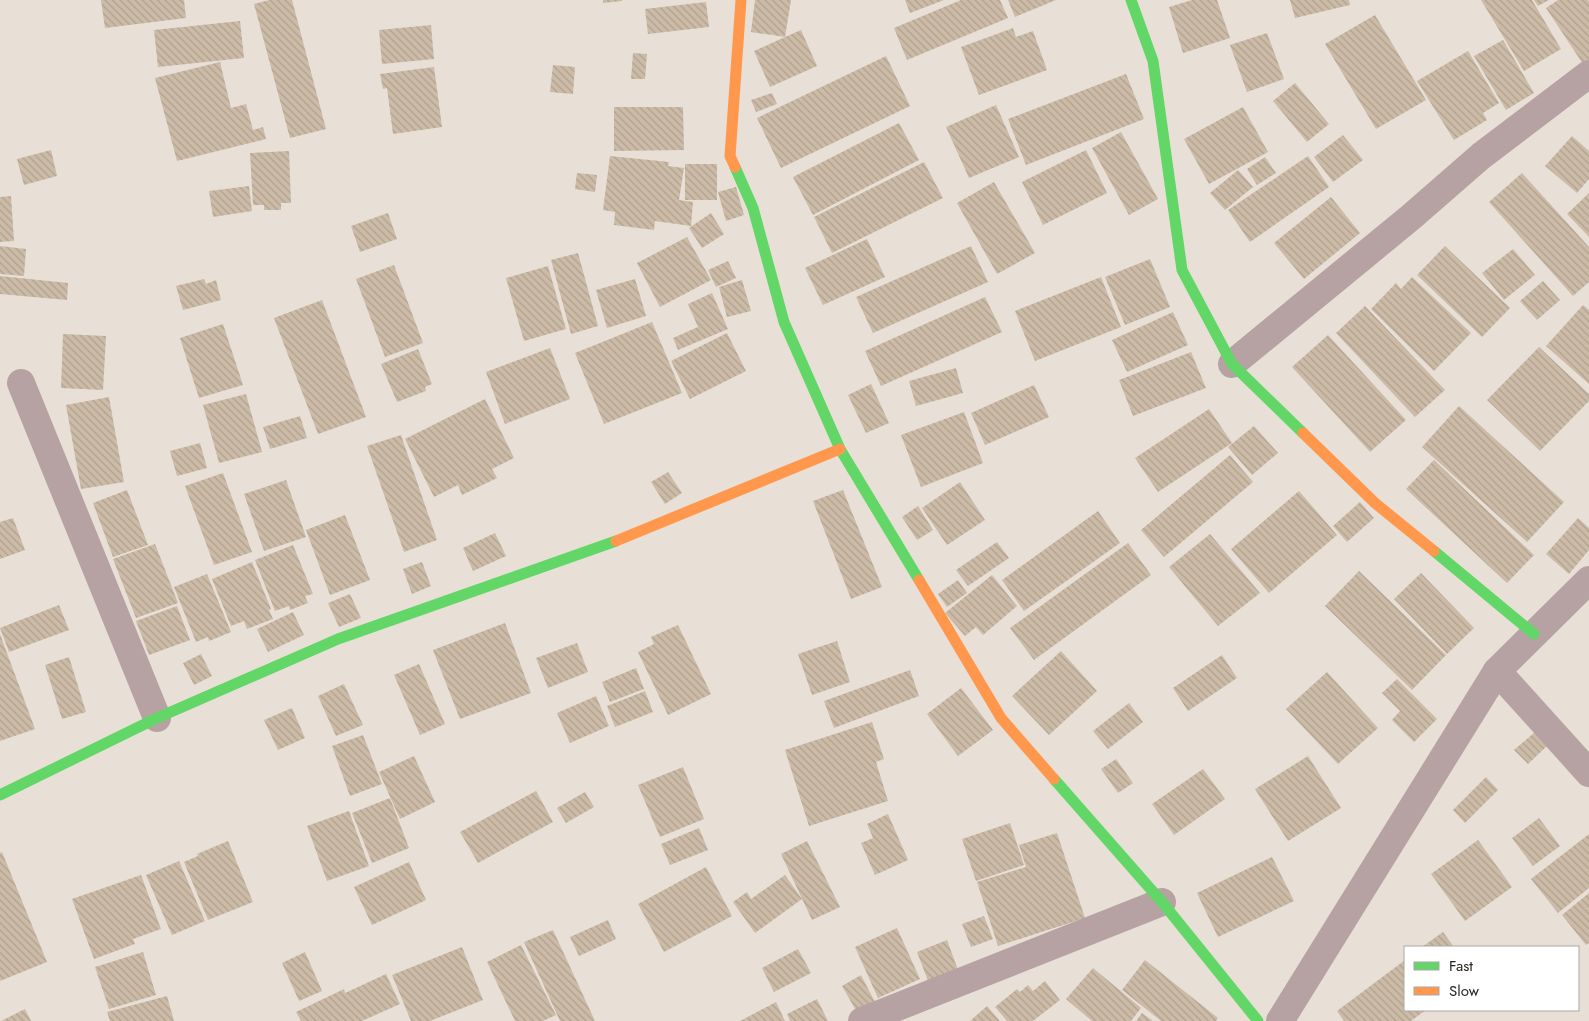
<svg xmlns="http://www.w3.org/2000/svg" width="1589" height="1021" viewBox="0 0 1589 1021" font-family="Jost,sans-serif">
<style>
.building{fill:url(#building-back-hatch)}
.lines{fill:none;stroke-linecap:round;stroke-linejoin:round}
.street{stroke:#b7a2a3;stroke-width:28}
.fast{stroke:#63d668;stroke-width:11}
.slow{stroke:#ff974d;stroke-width:11}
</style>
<defs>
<pattern id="building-back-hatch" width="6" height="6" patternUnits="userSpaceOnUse" patternTransform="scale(1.25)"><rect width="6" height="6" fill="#ccbba7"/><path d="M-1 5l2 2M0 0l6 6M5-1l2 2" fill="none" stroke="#afa18f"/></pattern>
</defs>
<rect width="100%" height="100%" fill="#e8e0d7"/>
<!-- building -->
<g class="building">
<polygon points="101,0 184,0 186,18 105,28"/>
<polygon points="269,0 292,0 326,129 290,138 254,4"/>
<polygon points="603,0 622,0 622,1 603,3"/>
<polygon points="755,0 791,0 785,37 801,30 817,66 770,87 754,51 785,37 751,32"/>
<polygon points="905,0 944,0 910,13"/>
<polygon points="961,0 1000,0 1008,18 907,60 894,28"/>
<polygon points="1008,0 1056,0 1015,17"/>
<polygon points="1192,0 1217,0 1230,38 1183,53 1169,7"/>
<polygon points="1290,0 1349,0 1350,5 1295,18"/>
<polygon points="1481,0 1532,0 1561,49 1524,71"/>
<polygon points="1534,0 1549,0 1538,6"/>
<polygon points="1558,0 1588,0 1589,2 1589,60 1583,64 1546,8"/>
<polygon points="706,2 709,27 648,34 645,9"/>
<polygon points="1375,15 1426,100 1376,129 1325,44"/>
<polygon points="240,21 244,58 158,67 154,30"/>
<polygon points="431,25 434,59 382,64 379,30"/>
<polygon points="1013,28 1016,37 1033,31 1047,70 979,95 961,47"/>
<polygon points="1267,33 1284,79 1247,92 1230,45"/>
<polygon points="1503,40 1534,93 1506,110 1474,56"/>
<polygon points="1468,51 1499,103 1483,113 1487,120 1454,140 1417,81"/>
<polygon points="633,53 647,54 645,79 631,79"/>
<polygon points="886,56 910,106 781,168 757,118"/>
<polygon points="220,62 231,108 246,104 253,130 263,127 266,139 177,161 155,78"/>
<polygon points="553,65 575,67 573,94 550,92"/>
<polygon points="434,67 442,127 393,134 387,88 383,89 380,74"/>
<polygon points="1126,74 1144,119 1026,165 1008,119"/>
<polygon points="1295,83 1329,124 1307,142 1273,101"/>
<polygon points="772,93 777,104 756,112 751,100"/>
<polygon points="996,105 1019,157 969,178 946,127"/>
<polygon points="614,107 683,107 684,150 614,151"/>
<polygon points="1243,107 1268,152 1209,184 1184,139"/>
<polygon points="899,123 919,160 813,215 793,177"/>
<polygon points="1121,132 1158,199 1129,215 1092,148"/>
<polygon points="1343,135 1363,160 1333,182 1314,157"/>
<polygon points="1572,136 1589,151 1589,179 1577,193 1545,166"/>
<polygon points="51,150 57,176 24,185 17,159"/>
<polygon points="1086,150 1107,193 1043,225 1022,182"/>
<polygon points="289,151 291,203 281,203 281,210 264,210 264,205 253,205 250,153"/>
<polygon points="610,156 669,162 668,166 684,168 679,200 693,202 691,226 655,221 654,230 614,225 615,212 603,210"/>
<polygon points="1308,156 1329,187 1250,242 1228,210"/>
<polygon points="1265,157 1276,173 1257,185 1247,169"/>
<polygon points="924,162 943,198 832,253 814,217"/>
<rect x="685" y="164" width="32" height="36"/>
<polygon points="1238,170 1253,187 1225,210 1210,193"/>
<polygon points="577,173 597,175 595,192 575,189"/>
<polygon points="1522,173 1589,247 1589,282 1573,296 1489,202"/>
<polygon points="994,182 1035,253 997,274 957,203"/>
<polygon points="249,186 252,211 213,217 209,191"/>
<polygon points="736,187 744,215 726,221 718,192"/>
<polygon points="1589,193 1589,237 1567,214"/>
<polygon points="11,196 14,241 0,242 0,197"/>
<polygon points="1331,197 1360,233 1304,279 1274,243"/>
<polygon points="388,213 397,239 360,252 351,226"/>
<polygon points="711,213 724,234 702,248 689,228"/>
<polygon points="687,237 711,280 660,307 637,263"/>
<polygon points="867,239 885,277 823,305 805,268"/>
<polygon points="0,246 26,249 24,276 0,274"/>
<polygon points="971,246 988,282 873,333 856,297"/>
<polygon points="1445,246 1510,308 1482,337 1417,275"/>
<polygon points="1513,249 1535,275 1504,300 1482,273"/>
<polygon points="578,253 598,326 571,334 551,260"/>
<polygon points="1150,259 1170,307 1125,325 1105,277"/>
<polygon points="728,261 736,278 716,287 708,270"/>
<polygon points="394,265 423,343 385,357 356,279"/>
<polygon points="548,266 566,329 524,341 506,278"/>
<polygon points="0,276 68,283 67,300 0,294"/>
<polygon points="1101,277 1121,327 1035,361 1015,311"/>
<polygon points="1412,277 1471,333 1434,371 1371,309 1396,283 1401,289"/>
<polygon points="204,279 206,284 216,280 221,300 183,310 176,286"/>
<polygon points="635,279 646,316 607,328 596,290"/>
<polygon points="742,280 751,311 727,317 719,287"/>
<polygon points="1543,281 1560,300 1537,320 1520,301"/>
<polygon points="712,293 728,329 678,350 673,338 698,327 688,304"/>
<polygon points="985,297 1002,332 881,386 865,351"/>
<polygon points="322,300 366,417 318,434 274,318"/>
<polygon points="1583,305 1589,310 1589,384 1546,346"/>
<polygon points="1365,306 1445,390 1415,417 1336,333"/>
<polygon points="1173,312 1188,345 1127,372 1112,340"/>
<polygon points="652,322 682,393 604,424 575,353"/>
<polygon points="223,324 243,385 199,398 180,338"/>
<polygon points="727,333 746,371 690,399 671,361"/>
<polygon points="63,334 106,336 103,390 61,388"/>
<polygon points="1328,335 1406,420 1370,452 1292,367"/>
<polygon points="1539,347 1589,394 1589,401 1540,451 1487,400"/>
<polygon points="550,348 570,399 505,424 486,372"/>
<polygon points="418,349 432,384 425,387 426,391 397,402 381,364"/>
<polygon points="1191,352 1206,388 1133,416 1119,380"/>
<polygon points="956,368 963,393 916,406 909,381"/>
<polygon points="871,384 889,423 866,433 848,395"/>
<polygon points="1034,385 1049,417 985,445 971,413"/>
<polygon points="246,394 262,452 219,463 203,405"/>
<polygon points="109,397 124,482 81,489 66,405"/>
<polygon points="485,399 514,458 492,469 497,478 462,495 458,485 434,497 405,439"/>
<polygon points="1459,406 1564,502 1527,542 1422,447"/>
<polygon points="1209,409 1232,443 1158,492 1135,458"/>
<polygon points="964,412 983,463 921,487 901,435"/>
<polygon points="300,416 307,438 270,449 263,427"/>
<polygon points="1254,426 1278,453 1252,475 1228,447"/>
<polygon points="401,435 437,540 404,552 367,446"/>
<polygon points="200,443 207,468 177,476 170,451"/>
<polygon points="1230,455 1253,482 1164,557 1141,530"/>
<polygon points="1434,460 1534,555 1507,583 1406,489"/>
<polygon points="668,472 682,493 665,504 651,482"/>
<polygon points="223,473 252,552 214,565 185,486"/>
<polygon points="286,480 306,537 264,551 244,494"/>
<polygon points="960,482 985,520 947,545 922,508"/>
<polygon points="127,490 148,545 113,557 93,503"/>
<polygon points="843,490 882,587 851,599 813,501"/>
<polygon points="1299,491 1337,535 1269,593 1231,549"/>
<polygon points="1360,502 1374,518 1347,542 1333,526"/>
<polygon points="918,506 933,530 917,540 902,517"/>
<polygon points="1098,511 1120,543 1024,611 1002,580"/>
<polygon points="345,515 370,580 330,595 306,530"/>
<polygon points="13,518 25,550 0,559 0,522"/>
<polygon points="1578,518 1589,528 1589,550 1569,574 1546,554"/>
<polygon points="495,533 506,556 473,571 463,548"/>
<polygon points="1210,534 1260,593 1218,626 1169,567"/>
<polygon points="997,542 1009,558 968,586 956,570"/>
<polygon points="1128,543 1151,575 1034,660 1010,628"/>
<polygon points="155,544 178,603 136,618 113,559"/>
<polygon points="293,545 313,594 305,596 308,603 290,610 289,606 275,611 255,560"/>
<polygon points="252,562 271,609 269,610 273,619 247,629 244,621 231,626 212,579"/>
<polygon points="422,562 431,586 412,594 403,569"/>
<polygon points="1359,571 1446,655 1412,690 1325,606"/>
<polygon points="1421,573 1474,628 1447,654 1394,599"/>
<polygon points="207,574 231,632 209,641 208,637 196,642 174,587"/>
<polygon points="992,575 1017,606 983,635 976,627 965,636 945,613"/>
<polygon points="958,580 967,593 947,607 938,594"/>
<polygon points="350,594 361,618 339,627 328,603"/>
<polygon points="59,605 69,630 9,652 0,628"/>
<polygon points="177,606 190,640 149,655 136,621"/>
<polygon points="293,612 304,635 268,652 257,629"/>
<polygon points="505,623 531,693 460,719 433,650"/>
<polygon points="678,625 711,694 668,715 638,652 654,644 651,637"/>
<polygon points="0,634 35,729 0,741"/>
<polygon points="837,641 850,682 812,695 798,654"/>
<polygon points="577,643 588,672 548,688 536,658"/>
<polygon points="1061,651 1097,691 1049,735 1012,696"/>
<polygon points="201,654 212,676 194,685 183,663"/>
<polygon points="1222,655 1237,678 1188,711 1173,688"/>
<polygon points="69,657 86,712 62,719 45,665"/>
<polygon points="419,664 445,724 420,735 394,675"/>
<polygon points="636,668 644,689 610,702 602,682"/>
<polygon points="910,670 919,696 834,728 824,701"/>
<polygon points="1327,672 1378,728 1338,764 1286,709"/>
<polygon points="1397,679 1437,719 1414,742 1392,720 1400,711 1382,693"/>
<polygon points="344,684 363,725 336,736 318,696"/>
<polygon points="961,688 993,730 958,756 927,714"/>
<polygon points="645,691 653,712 615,727 607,706"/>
<polygon points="596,696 609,726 570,743 557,713"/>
<polygon points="1129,703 1143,722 1108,749 1093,731"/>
<polygon points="292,708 305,738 278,750 264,720"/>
<polygon points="872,722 884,759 876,762 888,801 809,826 785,750"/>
<polygon points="1535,732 1547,746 1528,764 1514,750"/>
<polygon points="363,735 382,784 350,796 332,746"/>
<polygon points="414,756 435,802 400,819 379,772"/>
<polygon points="1308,756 1341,808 1288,841 1255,789"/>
<polygon points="1116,759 1133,783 1118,793 1101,769"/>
<polygon points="683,767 704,819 660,837 638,785"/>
<polygon points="1203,769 1225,799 1174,835 1152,804"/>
<polygon points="1486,777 1498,790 1465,823 1453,810"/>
<polygon points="536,791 553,822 478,863 460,832"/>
<polygon points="585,792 594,807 566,823 557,808"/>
<polygon points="390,798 409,848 372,863 352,813"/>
<polygon points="349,811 369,866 327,881 307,826"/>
<polygon points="888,814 908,860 875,875 861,843 873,838 867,824"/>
<polygon points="1539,818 1560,846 1533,866 1512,838"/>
<polygon points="1010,823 1024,865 976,881 962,839"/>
<polygon points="699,828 708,850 670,865 661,844"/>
<polygon points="1057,833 1085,918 998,946 977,882 1026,867 1019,845"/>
<polygon points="1589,834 1589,888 1558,913 1531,879"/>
<polygon points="1478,840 1512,887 1465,921 1431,874"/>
<polygon points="228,841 253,902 208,920 184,862 198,856 197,854"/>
<polygon points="807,841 840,907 812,920 781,854"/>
<polygon points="2,852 47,962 0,981 0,853"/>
<polygon points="1272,857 1294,901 1218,937 1197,893"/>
<polygon points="179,861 205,921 172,935 146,875"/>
<polygon points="409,862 426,900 372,925 354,887"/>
<polygon points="706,867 732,916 664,952 638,904"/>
<polygon points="141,875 161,929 133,939 135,944 94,959 72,899"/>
<polygon points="785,875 802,899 755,933 733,902 747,892 751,899"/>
<polygon points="1589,893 1589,943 1586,945 1562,915"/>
<polygon points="984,916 993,939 971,947 962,924"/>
<polygon points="608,920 616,939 579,956 570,937"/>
<polygon points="897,928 920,979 878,998 855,947"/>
<polygon points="553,930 595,1021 560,1021 524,942"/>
<polygon points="1443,932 1454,947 1422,947"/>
<polygon points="947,940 958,970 928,981 917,952"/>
<polygon points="521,945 556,1015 543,1021 515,1021 487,962"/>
<polygon points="462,947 483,1000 430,1021 411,1021 392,975"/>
<polygon points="798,949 811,973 774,992 762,968"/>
<polygon points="143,952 156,995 109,1009 95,967"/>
<polygon points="305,952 322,991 299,1001 282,963"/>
<polygon points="1145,960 1218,1018 1216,1021 1161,1021 1122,990"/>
<polygon points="1405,960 1405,1010 1426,1010 1411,1021 1344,1021 1337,1011"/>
<polygon points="1093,968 1141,1008 1131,1021 1092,1021 1066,999"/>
<polygon points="386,974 400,1004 362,1021 301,1021 296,1012 344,989 345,993"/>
<polygon points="861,975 876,1004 858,1014 842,986"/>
<polygon points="1045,981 1060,1000 1033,1021 1007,1021 995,1007 1017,989 1020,992 1028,985 1033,991"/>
<polygon points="167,996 174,1021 110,1021 107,1012"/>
<polygon points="817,999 828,1021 790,1021 787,1014"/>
<polygon points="776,1002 785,1021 740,1021"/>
<polygon points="987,1006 1000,1021 970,1021"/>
<polygon points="25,1009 31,1021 1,1021"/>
<polygon points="1142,1013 1153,1021 1136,1021"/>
</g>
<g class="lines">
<!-- street -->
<g class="street">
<polyline points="1232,364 1411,217 1481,156 1589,74"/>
<polyline points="21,383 157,718"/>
<polyline points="1497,671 1589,773"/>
<polyline points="862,1021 1162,902"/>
<polyline points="1280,1021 1497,671 1589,580"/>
</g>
<!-- fast -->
<g class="fast">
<polyline points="1131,0 1153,61 1182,270 1232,364 1303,433"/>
<polyline points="735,167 753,208 784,322 840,449 919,580"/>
<polyline points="1434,551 1534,634"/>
<polyline points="1054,779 1162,902 1258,1021"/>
<polyline points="0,795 157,718 338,639 616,541"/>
</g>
<!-- slow -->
<g class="slow">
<polyline points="735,167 730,156 741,0"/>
<polyline points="1303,433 1375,503 1434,551"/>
<polyline points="616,541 840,449"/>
<polyline points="919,580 1001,718 1054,779"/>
</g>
</g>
<!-- legend -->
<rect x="1404" y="946" width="175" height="65" fill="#ffffff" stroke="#a9a7a5"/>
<rect x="1414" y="962" width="25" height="8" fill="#63d668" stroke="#a9a7a5"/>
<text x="1449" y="971" font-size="15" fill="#29241e">Fast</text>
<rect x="1414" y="987" width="25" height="8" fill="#ff974d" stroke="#a9a7a5"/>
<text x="1449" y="996" font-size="15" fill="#29241e">Slow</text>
</svg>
